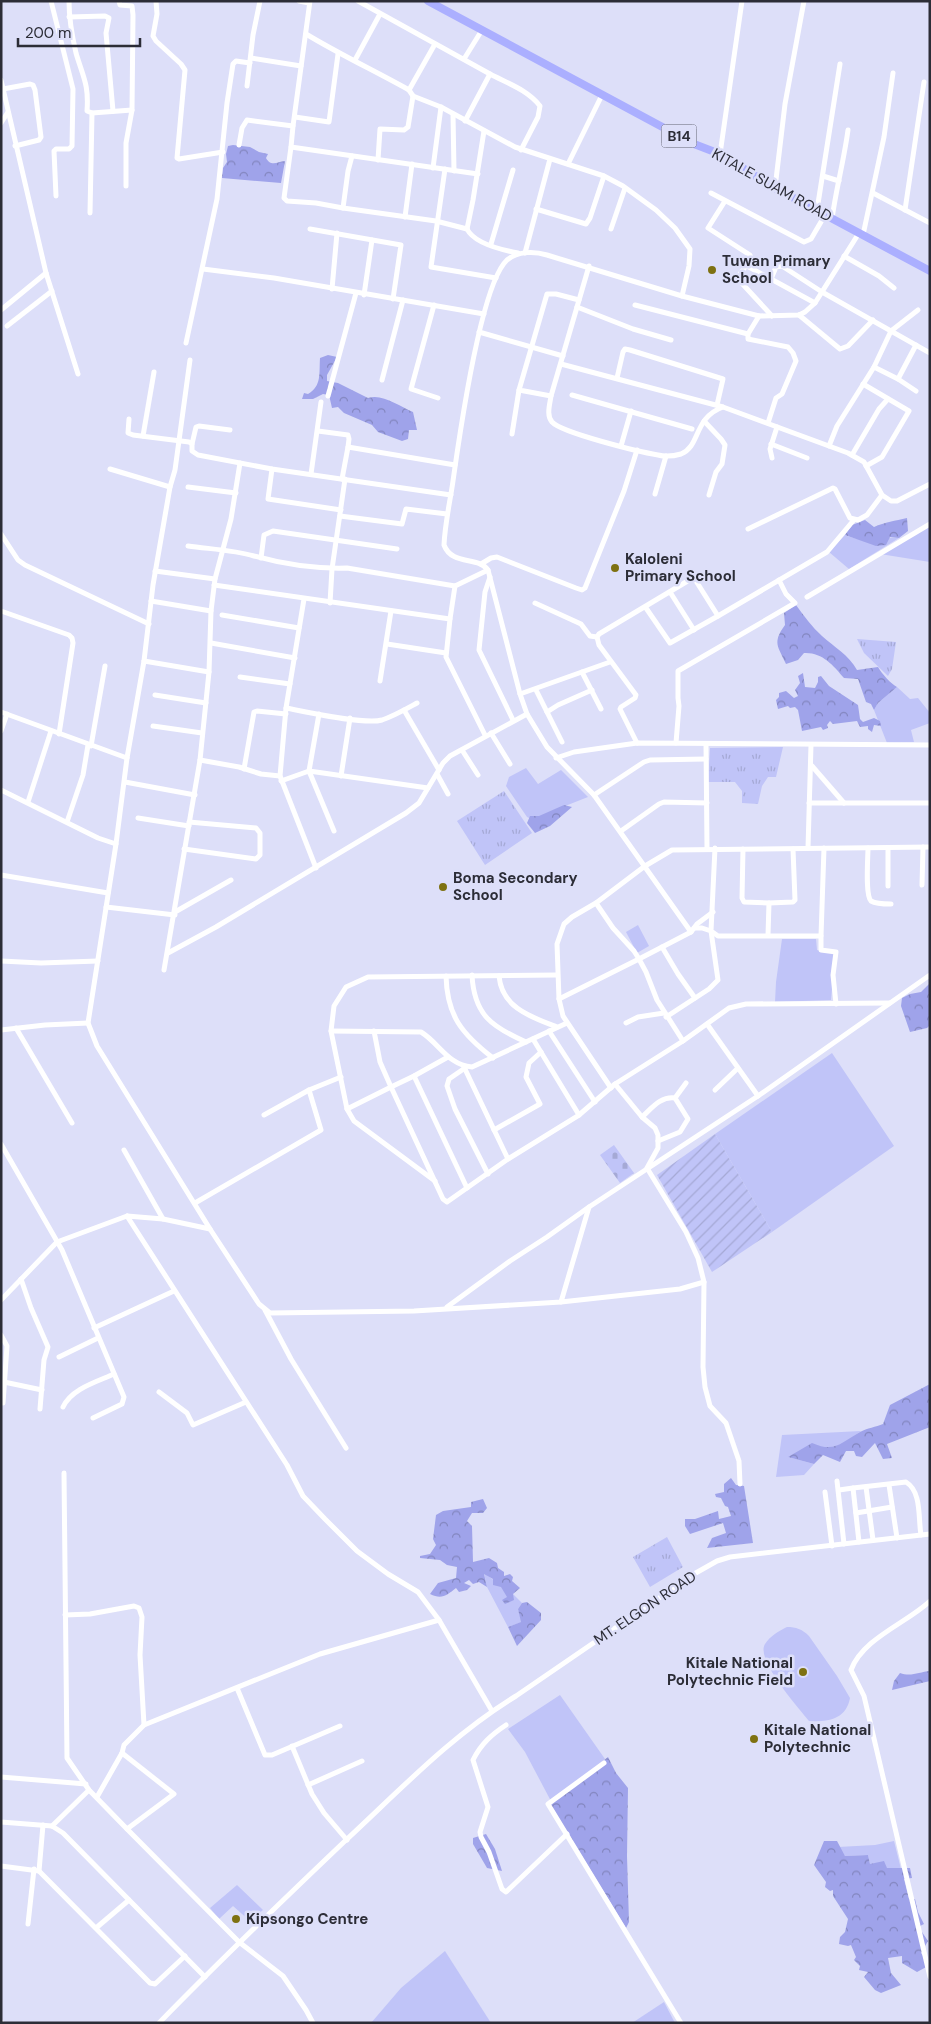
<svg xmlns="http://www.w3.org/2000/svg" width="931" height="2024" viewBox="0 0 931 2024" font-family="'DM Sans',sans-serif">
<style>
.grass{fill:#c0c4f8}
.forest{fill:url(#forest-crowns)}
.cemetery{fill:url(#cemetery-stones)}
.park{fill:url(#park-tufts)}
.garden{fill:url(#garden-furrows)}
.lines{fill:none;stroke-linecap:round;stroke-linejoin:round}
.minor{stroke:#fff;stroke-width:5}
.highway{stroke:#abafff;stroke-width:8}
.poi-dot{fill:#7e7111;stroke:#dddff9;stroke-width:2}
.labels{text-anchor:middle;stroke-width:5;stroke-linejoin:round;paint-order:stroke}
.shield{fill:#dddff9;stroke:#616271;stroke-width:1}
.shield-label{font-size:14px;font-weight:bold;fill:#2c2d37}
.street-label{font-size:15px;fill:#2c2d37;stroke:#dddff9}
.poi-label{font-size:15px;font-weight:bold;fill:#2c2d37;stroke:#dddff9;text-anchor:start}
</style>
<defs>
<pattern id="forest-crowns" width="20" height="18" patternUnits="userSpaceOnUse" patternTransform="scale(1.25)"><rect width="20" height="18" fill="#9fa3ea"/><path d="M2 6a3 3 0 1 1 6 0M12 15a3 3 0 1 1 6 0" fill="none" stroke="#8285be"/></pattern>
<pattern id="cemetery-stones" width="16" height="16" patternUnits="userSpaceOnUse" patternTransform="scale(1.25)"><rect width="16" height="16" fill="#c0c4f8"/><path d="M2 7V4a2 2 0 0 1 4 0v3zM10 15v-3a2 2 0 0 1 4 0v3z" fill="#a5a9d5"/></pattern>
<pattern id="park-tufts" width="24" height="20" patternUnits="userSpaceOnUse" patternTransform="scale(1.25)"><rect width="24" height="20" fill="#c0c4f8"/><path d="M3 7l-1-3M5 7V3M7 7l1-3M15 17l-1-3M17 17v-4M19 17l1-3" fill="none" stroke="#a5a9d5"/></pattern>
<pattern id="garden-furrows" width="10" height="10" patternUnits="userSpaceOnUse" patternTransform="scale(1.25)"><rect width="10" height="10" fill="#c0c4f8"/><path d="M-1 1l2-2M0 10L10 0M9 11l2-2" fill="none" stroke="#a5a9d5"/></pattern>
</defs>
<rect width="100%" height="100%" fill="#dddff9"/>
<!-- grass -->
<g class="grass">
<polygon points="930,526 930,562 880,554"/>
<path d="M 845,535 C 866,544 878,536 899,538 L 849,569 L 829,552 Z"/>
<polygon points="897,687 910,699 918,698 930,713 930,723 911,730 914,742 887,743 874,710 878,703"/>
<polygon points="526,768 538,784 561,770 588,797 555,810 535,821 527,817 506,786 509,777"/>
<polygon points="638,925 649,946 637,953 626,932"/>
<polygon points="782,939 816,939 817,950 835,954 831,1000 775,1002 776,982"/>
<polygon points="832,1053 894,1146 772,1232 715,1134"/>
<polygon points="861,1431 841,1445 788,1457 814,1464 804,1475 776,1477 782,1435"/>
<polygon points="484,1573 513,1594 522,1603 518,1609 522,1622 508,1627 487,1587"/>
<path d="M 787,1627 C 796,1627 802,1629 809,1636 L 837,1676 L 850,1698 C 846,1720 827,1722 809,1721 C 799,1708 755,1660 765,1644 C 770,1636 779,1631 787,1627 Z"/>
<polygon points="560,1695 605,1759 552,1803 525,1752 508,1729"/>
<polygon points="894,1841 901,1869 887,1868 870,1864 868,1855 845,1856 838,1847 875,1845"/>
<polygon points="237,1885 263,1910 250,1921 233,1906 219,1919 210,1908"/>
<polygon points="445,1951 491,2023 371,2023 401,1988"/>
<polygon points="664,2002 675,2023 632,2023"/>
</g>
<!-- forest -->
<g class="forest">
<path d="M 233,145 L 250,147 L 259,152 L 268,154 L 266,158 C 271,167 277,162 285,161 L 281,183 L 222,178 L 223,168 L 227,162 L 226,154 L 228,146 Z"/>
<path d="M 328,355 L 337,357 L 327,375 L 327,381 L 338,383 L 368,398 C 382,393 399,406 413,412 L 417,430 L 409,430 L 408,439 L 402,441 L 378,432 L 372,425 L 344,413 L 338,407 L 332,408 L 329,395 L 323,394 L 313,399 L 302,399 L 304,393 L 308,394 C 322,386 319,373 320,358 Z"/>
<path d="M 907,518 L 908,531 L 899,538 L 890,537 L 886,545 L 876,546 L 845,535 L 852,525 L 865,520 L 874,527 C 885,522 895,521 907,518 Z"/>
<path d="M 796,605 C 804,616 812,627 822,636 C 834,647 849,655 857,670 L 878,667 C 882,674 891,684 897,687 L 878,703 L 874,710 L 871,704 L 866,702 L 858,679 L 844,678 C 833,665 822,652 804,653 L 798,660 L 786,664 C 778,646 772,643 785,625 L 784,613 Z"/>
<polygon points="803,673 805,687 815,688 818,682 818,677 821,676 829,686 858,705 860,719 863,722 874,718 880,721 881,726 874,725 872,732 868,729 868,726 860,727 857,721 833,724 830,721 827,725 828,728 823,730 821,727 802,731 798,710 795,707 790,708 788,706 778,709 776,700 779,697 779,693 786,691 794,698 798,696 795,690 800,683 798,676"/>
<polygon points="564,805 572,807 550,826 535,833 527,823 530,816 539,816"/>
<polygon points="930,983 930,1025 927,1028 910,1032 901,1006 902,998 910,994 921,992"/>
<path d="M 930,1384 L 930,1427 L 887,1444 L 892,1458 L 883,1459 L 875,1443 L 862,1457 L 856,1456 L 854,1451 L 846,1451 L 840,1462 L 823,1455 L 814,1464 L 788,1457 L 812,1443 C 835,1453 840,1443 860,1432 C 867,1428 876,1427 883,1424 L 890,1405 Z"/>
<polygon points="731,1478 736,1485 744,1486 753,1543 707,1548 712,1538 726,1533 723,1523 690,1534 685,1526 685,1519 695,1519 718,1511 719,1519 731,1516 728,1507 725,1506 721,1498 716,1497 715,1494 724,1492 724,1484"/>
<path d="M 483,1499 L 487,1508 L 483,1513 L 472,1513 L 467,1521 L 472,1526 L 473,1562 L 489,1558 L 497,1563 L 498,1568 L 504,1572 L 504,1576 L 510,1574 L 513,1577 L 512,1581 L 520,1588 L 513,1594 L 514,1600 L 505,1604 L 502,1600 L 507,1597 L 501,1587 L 493,1585 L 493,1579 L 484,1574 L 487,1587 L 479,1582 L 473,1584 L 469,1580 L 464,1583 L 471,1586 L 467,1590 L 459,1592 L 456,1588 C 447,1595 442,1600 430,1594 L 438,1583 L 456,1578 L 457,1567 L 447,1565 L 440,1560 L 420,1558 L 420,1556 L 430,1554 L 436,1545 L 433,1539 L 436,1515 L 443,1511 L 471,1507 L 471,1502 Z"/>
<polygon points="527,1602 541,1613 541,1620 517,1646 508,1627 521,1622 518,1609 522,1603"/>
<path d="M 930,1671 L 930,1681 L 892,1690 L 894,1681 L 900,1673 C 911,1677 919,1672 930,1671 Z"/>
<polygon points="608,1757 616,1773 628,1788 627,1856 629,1922 626,1928 550,1804"/>
<polygon points="486,1834 495,1849 502,1871 487,1868 473,1844 473,1838"/>
<polygon points="824,1841 837,1841 845,1856 868,1855 870,1864 884,1861 887,1868 910,1868 912,1878 904,1879 909,1899 915,1899 918,1912 924,1924 916,1928 922,1932 928,1941 921,1953 930,1965 917,1972 902,1963 902,1956 888,1958 891,1973 901,1985 881,1993 875,1990 864,1977 868,1972 859,1970 860,1966 854,1960 856,1957 851,1945 848,1946 839,1944 840,1937 845,1932 848,1919 833,1896 833,1890 830,1891 825,1887 826,1882 814,1865"/>
</g>
<!-- cemetery -->
<polygon class="cemetery" points="614,1145 634,1173 620,1183 600,1155"/>
<!-- park -->
<g class="park">
<polygon points="857,639 896,642 892,669 888,676 864,653"/>
<polygon points="783,747 776,777 768,777 762,786 758,804 742,803 742,791 735,782 708,782 710,748"/>
<polygon points="504,791 532,833 485,865 457,821"/>
<polygon points="667,1537 683,1567 650,1587 633,1557"/>
</g>
<!-- garden -->
<polygon class="garden" points="715,1134 772,1232 712,1272 657,1175"/>
<g class="lines">
<!-- minor -->
<g class="minor">
<polyline points="51,1 73,89 72,146 69,149 56,149 54,151 56,196"/>
<path d="M 69,1 C 69,19 72,36 76,53 C 83,77 89,84 87,111 L 92,113 L 90,213"/>
<polyline points="119,1 120,5 132,6 133,15 132,110 126,143 126,186"/>
<polyline points="156,1 157,14 153,36 156,41 181,64 185,70 177,158 179,159 223,152"/>
<polyline points="299,1 309,3"/>
<polyline points="358,1 490,74"/>
<polyline points="69,17 105,16 109,18 106,33 113,111"/>
<path d="M 306,34 C 339,54 375,71 409,90 L 413,96 L 441,107 L 515,147 L 604,176 L 623,186 L 656,210 L 675,228 L 690,249 L 689,266 L 682,296"/>
<polyline points="251,58 301,66"/>
<polyline points="464,59 482,30"/>
<polyline points="355,60 380,14"/>
<polyline points="1,80 46,273 78,374"/>
<polyline points="247,86 253,35 260,1"/>
<polyline points="3,89 30,84 33,85 35,90 41,137 39,140 15,146"/>
<polyline points="409,90 435,44"/>
<polyline points="92,113 132,110"/>
<polyline points="453,114 454,171"/>
<polyline points="295,117 329,122 338,54"/>
<path d="M 465,121 L 490,74 C 507,83 528,90 540,106 L 538,117 L 521,150"/>
<polyline points="1,123 8,112"/>
<polyline points="293,126 291,147 478,174"/>
<polyline points="239,145 242,128 247,120 293,126 310,1"/>
<polyline points="291,147 284,198 287,201 316,203 343,208"/>
<polyline points="720,154 742,1"/>
<polyline points="352,156 348,171 343,208 436,221 467,229"/>
<polyline points="378,160 380,129 404,130 408,127 413,96"/>
<polyline points="568,164 602,95"/>
<polyline points="433,168 441,107"/>
<polyline points="445,169 431,267 496,278"/>
<polyline points="823,176 839,181"/>
<polyline points="775,188 785,104 804,1"/>
<polyline points="711,193 804,242 811,239 825,215"/>
<polyline points="873,193 930,223"/>
<polyline points="725,201 708,228 750,255 751,259 737,278 772,316"/>
<polyline points="536,209 586,224 590,218 604,176"/>
<polyline points="817,210 840,64"/>
<polyline points="905,210 924,82"/>
<polyline points="405,217 412,164"/>
<path d="M 832,219 C 836,189 844,160 848,130"/>
<polyline points="310,229 401,245 393,299"/>
<polyline points="467,229 473,200 484,131"/>
<path d="M 467,229 C 474,243 502,250 518,253"/>
<polyline points="611,229 625,188"/>
<polyline points="863,235 884,137 893,73"/>
<polyline points="491,244 513,170"/>
<polyline points="525,253 550,159"/>
<polyline points="844,256 879,276 894,288"/>
<path d="M 589,266 L 551,396 C 550,404 546,415 552,422 C 562,433 640,452 658,455 C 666,457 674,456 681,454 C 701,446 693,418 723,407"/>
<polyline points="747,266 815,303"/>
<polyline points="203,269 274,278 484,314"/>
<polyline points="771,279 776,267 782,266 822,292 930,353"/>
<polyline points="332,289 337,233"/>
<polyline points="364,295 372,240"/>
<polyline points="434,305 411,389 438,398"/>
<polyline points="635,305 748,334"/>
<polyline points="577,307 633,329 671,340"/>
<polyline points="1,310 46,273"/>
<polyline points="799,315 840,349 848,346 873,320"/>
<polyline points="759,316 748,334 748,339 788,347 793,353 796,361 782,394 776,398 768,423"/>
<polyline points="7,326 52,291"/>
<polyline points="479,332 563,356"/>
<polyline points="186,343 217,199 227,103 233,64 236,61 250,63"/>
<polyline points="190,360 175,470 170,487 153,585 144,661 127,758 116,844 88,1023 97,1046 210,1229 259,1304 270,1313 414,1311 561,1302 589,1207"/>
<polyline points="561,364 723,407 848,453 864,462 882,495 891,501 897,501 930,484"/>
<polyline points="874,367 898,379 916,391"/>
<polyline points="617,378 623,352 625,349 630,350 723,379 717,405"/>
<polyline points="898,379 916,345"/>
<polyline points="382,380 403,300"/>
<polyline points="863,384 909,411 882,457 866,466"/>
<polyline points="572,395 692,429"/>
<polyline points="328,396 356,293"/>
<polyline points="551,396 519,390 547,294 556,294 579,300"/>
<polyline points="129,419 128,433 133,435 189,442 192,444 192,451 198,455 272,469 451,495"/>
<polyline points="704,421 721,439 725,445 722,464 716,472 709,495"/>
<polyline points="318,431 348,435 349,439 348,447"/>
<polyline points="512,434 519,390"/>
<polyline points="143,436 154,372"/>
<polyline points="192,444 196,427 199,426 230,430"/>
<polyline points="771,444 807,458"/>
<polyline points="621,446 631,411"/>
<polyline points="829,446 837,426 874,367 891,331 918,310"/>
<polyline points="852,455 879,409 888,399"/>
<polyline points="772,458 770,449 777,427"/>
<polyline points="110,469 170,487"/>
<polyline points="272,469 268,499 341,510"/>
<polyline points="311,474 321,402"/>
<polyline points="342,479 348,447 455,465"/>
<polyline points="188,487 236,493"/>
<polyline points="655,494 666,456"/>
<polyline points="340,516 402,524 406,509 447,514"/>
<polyline points="748,529 833,488 835,489 850,518 858,520 867,515 882,495"/>
<polyline points="1,534 18,560 25,565 149,624"/>
<path d="M 188,546 C 209,549 234,550 254,556 C 283,564 316,569 347,568 L 455,586"/>
<polyline points="261,558 264,535 273,531 397,549"/>
<polyline points="481,564 491,558 497,557 576,588 582,590 585,588 624,491 637,450"/>
<polyline points="155,571 215,579"/>
<polyline points="490,577 485,592 479,650 513,720"/>
<polyline points="214,585 450,619 446,657 485,735"/>
<polyline points="670,592 694,630"/>
<polyline points="807,597 930,524"/>
<polyline points="304,599 286,708 280,776 316,868"/>
<polyline points="151,601 211,611"/>
<polyline points="330,603 332,569 345,479"/>
<polyline points="535,603 581,624 590,636 597,637"/>
<polyline points="1,611 69,635 72,638 73,643 59,734"/>
<polyline points="222,615 299,628"/>
<polyline points="718,616 827,552 853,521"/>
<polyline points="450,619 455,586 488,570"/>
<polyline points="211,643 295,658"/>
<polyline points="387,644 446,653"/>
<polyline points="144,661 209,672"/>
<polyline points="582,672 601,709"/>
<polyline points="240,677 290,684"/>
<polyline points="380,681 391,611"/>
<polyline points="536,690 562,742"/>
<polyline points="520,694 610,662"/>
<polyline points="155,695 206,703"/>
<path d="M 286,708 C 307,712 364,725 382,720 C 394,716 406,709 417,703"/>
<polyline points="404,710 439,770"/>
<polyline points="1,712 127,758"/>
<polyline points="547,712 558,705 592,690"/>
<polyline points="319,714 309,771 428,788"/>
<polyline points="153,726 202,733"/>
<polyline points="1,731 7,714"/>
<polyline points="491,733 510,764"/>
<polyline points="637,743 620,709 621,707 635,698 636,695 599,645 597,637 599,634 691,579 696,581 718,616 670,643 646,608"/>
<polyline points="676,743 679,706 678,698 678,671 795,603 786,594 779,580"/>
<polyline points="706,744 707,848"/>
<polyline points="91,746 105,666"/>
<polyline points="462,750 478,775"/>
<polyline points="556,758 574,752 637,743 930,745"/>
<polyline points="200,760 239,767 261,774 280,776"/>
<polyline points="812,766 844,803"/>
<polyline points="244,769 254,712 257,711 286,714"/>
<polyline points="437,774 448,794"/>
<polyline points="341,776 350,718"/>
<polyline points="281,781 309,771 334,831"/>
<polyline points="125,782 195,795"/>
<polyline points="1,790 98,838 116,844"/>
<polyline points="594,795 644,762 650,760 706,759"/>
<polyline points="28,802 51,731"/>
<polyline points="809,803 930,803"/>
<polyline points="138,818 189,826"/>
<polyline points="67,822 83,775 88,745"/>
<polyline points="621,831 659,804 664,802 707,803"/>
<polyline points="715,848 711,931 718,936 821,936 824,848"/>
<polyline points="808,848 811,745"/>
<path d="M 868,848 C 868,857 865,895 871,901 C 876,904 886,904 891,904"/>
<polyline points="184,849 256,859 260,855 260,833 256,828 189,822"/>
<polyline points="743,849 742,898 744,902 769,903 793,902 795,900 793,849"/>
<polyline points="1,875 108,893"/>
<polyline points="922,885 923,847"/>
<polyline points="888,886 888,848"/>
<polyline points="596,903 613,928 634,951 639,959 691,932 697,924 713,912"/>
<polyline points="106,907 175,915"/>
<polyline points="175,912 231,880"/>
<path d="M 691,932 L 594,795 L 547,747 L 527,714 L 520,694 L 488,570 C 478,556 452,566 444,545 C 445,523 450,502 453,481 C 459,439 480,285 507,260 C 518,251 534,251 547,255 L 682,296 L 759,316 L 799,315 L 805,312 L 815,303 L 859,233"/>
<polyline points="768,935 769,903"/>
<polyline points="821,936 821,950 836,952 833,975 836,1004"/>
<polyline points="662,947 678,974 695,998"/>
<polyline points="168,953 216,927 406,813 419,803 443,763 450,756 527,714"/>
<polyline points="1,961 41,963 98,961"/>
<polyline points="164,970 200,760 209,672 211,611 215,579 231,519 240,463"/>
<path d="M 472,975 C 474,1015 492,1027 526,1042"/>
<path d="M 446,976 C 447,1016 462,1034 493,1058"/>
<path d="M 499,976 C 502,1008 531,1017 557,1027"/>
<polyline points="559,999 639,959 646,972 657,1000 683,1041"/>
<polyline points="666,1017 709,989 718,980 711,931 702,928 694,928"/>
<polyline points="626,1023 638,1017 664,1013"/>
<polyline points="707,1024 758,1096"/>
<polyline points="16,1028 72,1123"/>
<polyline points="1,1030 45,1025 88,1023"/>
<path d="M 331,1031 L 421,1032 C 439,1043 448,1065 472,1067 L 567,1023"/>
<polyline points="549,1031 595,1102"/>
<polyline points="533,1039 579,1115"/>
<polyline points="448,1057 414,1076 391,1087 443,1199 447,1202 508,1159 579,1115 615,1084 683,1041 729,1008 746,1004 890,1003"/>
<polyline points="464,1067 508,1159"/>
<polyline points="465,1068 449,1079 447,1086 455,1109 488,1174"/>
<polyline points="414,1076 467,1188"/>
<polyline points="615,1084 642,1117 655,1128 658,1135 658,1148 647,1168 686,1232 698,1258 704,1282 703,1367 705,1387 710,1406 726,1423 739,1461 740,1484"/>
<polyline points="611,1088 563,1016 559,999 557,944 564,924 572,917 596,903 645,866 672,850 930,847"/>
<polyline points="715,1090 738,1068"/>
<polyline points="675,1098 686,1083"/>
<polyline points="347,1109 391,1087 380,1062 374,1031"/>
<polyline points="264,1115 309,1090 341,1077"/>
<path d="M 642,1117 C 652,1108 661,1096 675,1098 L 688,1119 L 680,1132 L 658,1141"/>
<polyline points="494,1130 540,1104 526,1077 529,1063 541,1052"/>
<polyline points="1,1144 62,1250 124,1397 122,1404 93,1418"/>
<polyline points="124,1150 163,1219"/>
<polyline points="435,1181 354,1121 347,1109 331,1031 334,1006 346,987 368,977 557,975"/>
<polyline points="195,1203 321,1130 309,1090"/>
<polyline points="21,1279 31,1308 48,1347 44,1360 40,1409"/>
<polyline points="1,1300 57,1242 127,1216 163,1219 210,1229"/>
<polyline points="561,1302 680,1289 704,1282"/>
<polyline points="447,1307 510,1261 547,1237 589,1207 758,1096 930,975"/>
<polyline points="265,1310 291,1359 346,1448"/>
<polyline points="94,1328 174,1291"/>
<polyline points="1,1335 7,1346 3,1403"/>
<polyline points="59,1357 98,1338"/>
<polyline points="4,1382 42,1390"/>
<polyline points="159,1392 187,1413 193,1425 246,1402"/>
<path d="M 63,1407 C 71,1389 96,1382 114,1374"/>
<polyline points="64,1473 67,1758 89,1790 127,1829 239,1942 283,1976 306,2010 313,2023"/>
<polyline points="837,1481 844,1544"/>
<polyline points="889,1485 897,1538"/>
<polyline points="866,1487 873,1540"/>
<polyline points="839,1490 853,1488"/>
<polyline points="825,1492 832,1546"/>
<polyline points="856,1513 892,1507"/>
<path d="M 859,1542 L 853,1488 L 906,1482 C 922,1492 918,1518 921,1535"/>
<path d="M 930,1601 C 907,1623 863,1638 851,1670 L 864,1696 L 930,1977"/>
<polyline points="65,1615 90,1614 134,1606 139,1608 142,1617 140,1655 144,1725"/>
<polyline points="439,1620 492,1711"/>
<polyline points="237,1688 265,1755 272,1755 340,1726"/>
<path d="M 506,1725 C 491,1735 481,1744 473,1760 L 488,1807 L 480,1832 L 481,1837 L 489,1852 L 502,1889 L 506,1892 L 567,1834"/>
<polyline points="292,1746 312,1794 324,1813 347,1840"/>
<polyline points="122,1753 174,1794 127,1829"/>
<polyline points="604,1763 548,1804 681,2023"/>
<polyline points="1,1777 86,1784"/>
<polyline points="308,1785 362,1761"/>
<polyline points="97,1797 122,1753 124,1745 144,1725 320,1654 439,1620 418,1592 388,1574 357,1551 325,1519 303,1496 287,1465 127,1216"/>
<polyline points="1,1822 52,1826 63,1833 205,1977"/>
<polyline points="52,1826 89,1790"/>
<polyline points="1,1866 39,1871 150,1983 155,1984 185,1956"/>
<polyline points="39,1871 43,1825"/>
<polyline points="28,1924 34,1869"/>
<polyline points="96,1928 129,1900"/>
<polyline points="1,2022 2,2023"/>
<path d="M 159,2023 C 220,1960 283,1900 346,1840 C 401,1789 452,1735 516,1696 L 694,1574 L 717,1561 L 730,1557 L 930,1534"/>
</g>
<!-- highway -->
<polyline class="highway" points="428,1 694,144 720,154 775,188 930,271"/>
</g>
<!-- markers -->
<g class="poi-dot">
<circle cx="712" cy="270" r="5"/>
<circle cx="615" cy="568" r="5"/>
<circle cx="443" cy="887" r="5"/>
<circle cx="803" cy="1672" r="5"/>
<circle cx="754" cy="1739" r="5"/>
<circle cx="236" cy="1919" r="5"/>
</g>
<g class="labels">
<!-- shield labels -->
<rect class="shield" x="661.5" y="124.5" width="35" height="23" rx="4"/>
<g class="shield-label">
<text x="679" y="141">B14</text>
</g>
<!-- street labels -->
<g class="street-label">
<text transform="translate(772 185) rotate(29)" y="5">KITALE SUAM ROAD</text>
<text transform="translate(645 1608) rotate(-34)" y="5">MT. ELGON ROAD</text>
</g>
<!-- poi labels -->
<g class="poi-label">
<text x="722" y="266">Tuwan Primary<tspan x="722" dy="17">School</tspan></text>
<text x="625" y="564">Kaloleni<tspan x="625" dy="17">Primary School</tspan></text>
<text x="453" y="883">Boma Secondary<tspan x="453" dy="17">School</tspan></text>
<text x="793" y="1668" text-anchor="end">Kitale National<tspan x="793" dy="17">Polytechnic Field</tspan></text>
<text x="764" y="1735">Kitale National<tspan x="764" dy="17">Polytechnic</tspan></text>
<text x="246" y="1924">Kipsongo Centre</text>
</g>
</g>
<!-- border -->
<rect width="931" height="2024" fill="none" stroke="#2c2d37" stroke-width="5"/>
<!-- scale -->
<path d="M18 38v8h122v-8" fill="none" stroke="#2c2d37" stroke-width="2.5"/>
<text x="25" y="38" font-size="15" fill="#2c2d37" stroke="#dddff9" stroke-width="4" paint-order="stroke">200 m</text>
</svg>
